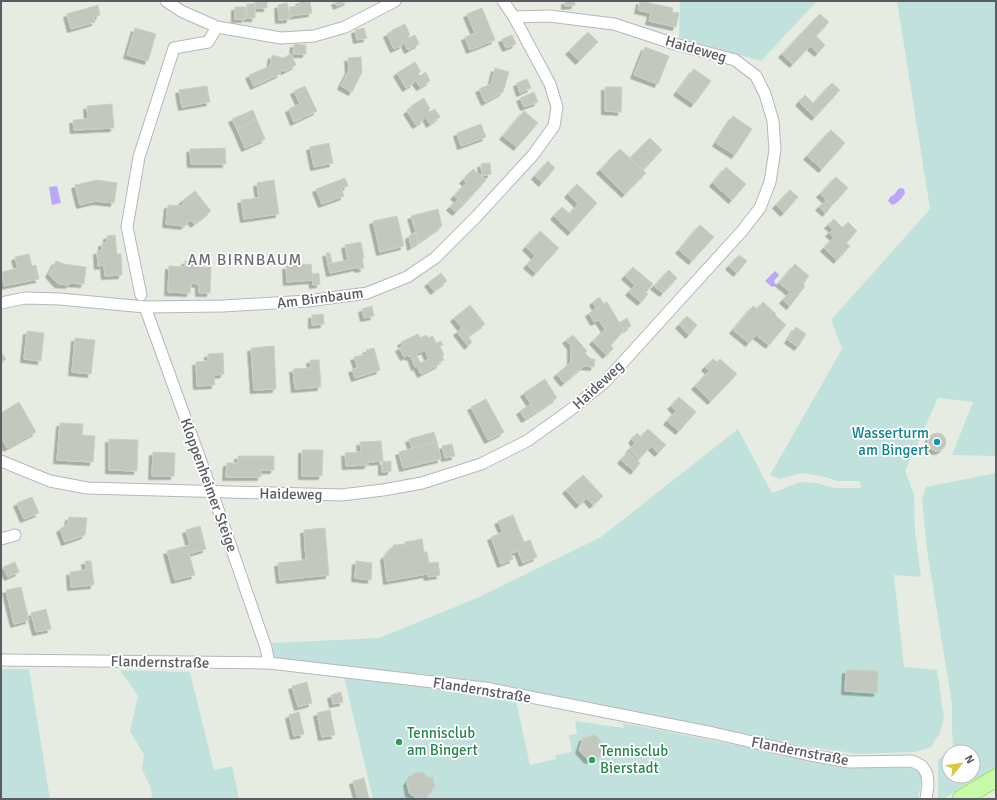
<svg xmlns="http://www.w3.org/2000/svg" width="997" height="800" viewBox="0 0 997 800" font-family="Signika,sans-serif">
<style>
.green{fill:#c1e2dc;fill-rule:evenodd}
.water{fill:#bba7f8}
.building{fill:#c3c8bf;stroke:#c9d1c1;fill-rule:evenodd;filter:url(#shadow)}
.lines{fill:none;stroke-linecap:round;stroke-linejoin:round}
.minor-casing{stroke:#b8b5bc;stroke-width:13}
.primary-casing{stroke:#a0e662;stroke-width:19}
.minor{stroke:#fff;stroke-width:11}
.primary{stroke:#c7f9ab;stroke-width:17}
.culture-dot{fill:#0f9aa8;stroke:#fff;stroke-width:1.5}
.leisure-dot{fill:#2e9e5b;stroke:#fff;stroke-width:1.5}
.labels{text-anchor:middle;stroke-width:3.5;stroke-linejoin:round;paint-order:stroke}
.street-label{font-size:15px;fill:#5d5b62;stroke:#fff}
.culture-label{font-size:15px;fill:#0d838f;stroke:#fff;text-anchor:end}
.leisure-label{font-size:15px;fill:#27864d;stroke:#fff;text-anchor:start}
.neighbourhood-label{font-size:16px;letter-spacing:1px;fill:#6e6c74;stroke:#fff}
</style>
<defs>
<filter id="shadow"><feDropShadow dx="-3.5" dy="3.5" stdDeviation="0" flood-color="#0004"/></filter>
</defs>
<rect width="100%" height="100%" fill="#e7ece3"/>
<!-- green -->
<g class="green">
<polygon points="680,1 817,1 761,61 679,38"/>
<polygon points="897,1 996,1 996,456 952,455 973,402 938,398 905,471 914,494 915,530 921,577 894,575 904,667 937,670 944,718 940,733 931,747 915,752 859,754 802,746 754,738 683,722 274,659 272,643 379,638 477,598 601,537 738,429 772,493 800,482 816,483 834,488 861,488 860,481 837,481 821,476 802,473 780,479 770,475 842,349 831,320 930,209"/>
<path d="M 996,473 L 996,769 L 970,782 L 943,799 L 938,799 L 938,760 L 953,747 L 952,730 L 952,704 L 927,550 L 922,499 L 926,487 ZM 949,752 L 973,752 L 973,776 L 949,776 Z"/>
<polygon points="1,669 29,669 50,799 1,799"/>
<polygon points="120,670 190,672 214,770 232,766 239,799 152,799 151,788 142,769 144,755 130,731 138,696"/>
<polygon points="344,677 426,686 516,700 530,765 556,759 556,755 572,752 569,735 577,734 575,721 624,728 623,723 751,748 843,768 909,768 919,771 922,778 918,799 373,799"/>
</g>
<!-- water -->
<g class="water">
<polygon points="57,186 61,203 52,205 49,187"/>
<path d="M 901,188 L 904,189 L 905,193 C 901,199 898,203 892,205 L 888,201 L 890,197 L 895,194 L 898,189 Z"/>
<polygon points="775,271 779,275 774,281 776,285 776,286 772,287 765,281"/>
</g>
<!-- building -->
<g class="building">
<rect x="255" y="1" width="12" height="7"/>
<polygon points="299,1 310,1 312,13 290,16 289,7 300,6"/>
<polygon points="335,1 348,1 337,6"/>
<polygon points="565,1 574,1 575,5 565,6"/>
<polygon points="640,1 673,8 672,12 679,13 676,27 649,21 651,13 638,10"/>
<polygon points="287,3 290,19 279,20 278,5"/>
<rect x="247" y="4" width="8" height="14"/>
<polygon points="98,5 100,15 94,17 95,22 71,29 67,14"/>
<rect x="235" y="7" width="10" height="12"/>
<polygon points="482,8 495,40 470,50 465,37 475,33 467,14"/>
<polygon points="820,14 829,22 816,36 825,45 818,53 810,46 793,64 782,54"/>
<polygon points="405,24 410,35 408,36 409,38 415,35 419,44 408,50 404,42 402,43 403,45 394,49 387,34 392,31 392,30"/>
<polygon points="135,28 156,34 148,61 127,55"/>
<polygon points="364,28 367,38 357,40 355,30"/>
<polygon points="588,32 598,42 579,61 569,51"/>
<polygon points="512,35 516,44 506,48 502,39"/>
<polygon points="294,44 306,45 306,54 293,54"/>
<polygon points="645,47 669,56 658,84 634,75"/>
<polygon points="291,54 296,65 285,71 281,70 280,74 254,86 249,75 270,66 272,55 283,58"/>
<polygon points="361,57 362,72 352,92 341,86 349,70 348,58"/>
<polygon points="415,62 421,72 418,73 420,76 426,72 430,81 420,87 415,80 413,81 414,83 406,88 397,73"/>
<polygon points="495,68 509,72 503,92 485,102 479,89 491,84"/>
<polygon points="694,69 711,81 694,104 677,92"/>
<polygon points="527,79 531,88 520,93 517,83"/>
<polygon points="832,83 840,90 815,117 807,110"/>
<polygon points="207,86 210,102 182,107 179,90"/>
<polygon points="305,86 317,111 294,122 289,109 300,104 294,91"/>
<polygon points="605,87 622,87 621,112 605,111"/>
<polygon points="534,92 538,102 524,107 520,98"/>
<polygon points="805,95 813,103 807,110 799,102"/>
<polygon points="424,98 430,109 428,110 429,112 435,109 440,117 430,124 425,116 423,118 424,120 416,125 407,111 412,107 411,106"/>
<polygon points="112,104 114,128 74,130 73,120 88,119 87,106"/>
<polygon points="253,110 257,120 237,129 232,119"/>
<polygon points="524,111 538,123 517,147 503,136"/>
<polygon points="733,116 752,129 735,155 716,143"/>
<polygon points="257,120 265,139 245,148 237,129"/>
<polygon points="481,124 486,137 461,146 457,133"/>
<polygon points="831,130 845,143 822,169 807,156"/>
<polygon points="650,138 662,150 643,170 630,158"/>
<polygon points="329,143 333,163 314,167 310,147"/>
<polygon points="225,148 226,164 191,164 190,149"/>
<polygon points="620,149 646,173 625,194 600,170"/>
<polygon points="548,161 555,168 542,183 535,176"/>
<polygon points="490,163 491,174 482,176 481,164"/>
<polygon points="726,167 746,184 732,200 713,183"/>
<polygon points="473,169 486,180 464,204 454,196 466,183 463,180"/>
<polygon points="836,177 848,188 832,205 820,194"/>
<polygon points="345,178 348,186 341,188 344,196 322,204 316,189"/>
<polygon points="97,180 117,183 114,203 96,201 80,205 75,185"/>
<polygon points="274,180 279,214 244,219 241,200 259,198 257,183"/>
<polygon points="577,184 597,203 571,232 554,216 562,207 570,214 578,204 568,194"/>
<polygon points="790,190 798,197 784,213 776,205"/>
<polygon points="195,191 211,211 194,224 191,220 184,226 166,224 168,205 180,206 184,203 182,201"/>
<polygon points="458,199 464,204 456,212 450,207"/>
<polygon points="826,200 832,205 826,213 819,207"/>
<polygon points="438,209 442,226 419,242 411,216"/>
<polygon points="397,216 404,246 380,252 373,221"/>
<polygon points="834,219 843,228 848,222 857,231 846,243 850,246 837,260 824,248 834,237 829,233 833,229 828,225"/>
<polygon points="700,225 714,237 692,261 679,250"/>
<polygon points="540,231 559,248 536,273 527,265 535,256 526,247"/>
<polygon points="416,232 419,242 411,247 409,236"/>
<polygon points="115,235 117,254 121,254 122,275 105,276 104,265 98,266 97,251 102,251 102,243 107,243 107,236"/>
<polygon points="361,242 364,258 362,259 364,268 358,269 358,267 330,273 328,264 348,260 345,245"/>
<polygon points="326,253 330,253 332,263 328,264"/>
<polygon points="29,254 32,266 36,265 39,279 4,286 2,272 18,268 15,257"/>
<polygon points="739,255 747,261 737,273 729,266"/>
<polygon points="56,261 64,264 86,267 84,284 69,283 69,285 58,284 49,274"/>
<polygon points="185,261 202,262 202,267 211,267 210,293 199,293 199,284 191,283 190,293 168,292 169,266 185,267"/>
<polygon points="311,264 313,280 287,282 286,266"/>
<polygon points="795,264 809,276 803,284 805,286 790,306 783,300 790,292 779,283"/>
<polygon points="633,267 653,284 646,292 648,294 641,302 629,292 635,285 625,276"/>
<polygon points="669,270 677,278 663,293 654,286"/>
<polygon points="319,273 320,284 313,285 312,274"/>
<polygon points="441,273 447,281 434,291 428,283"/>
<polygon points="599,297 604,304 597,309 593,302"/>
<polygon points="607,302 624,330 611,345 613,349 606,355 593,341 605,329 599,320 594,322 589,313"/>
<polygon points="763,302 776,314 775,315 786,325 769,345 756,335 749,343 733,330 753,306 757,309"/>
<polygon points="470,305 485,324 468,336 454,318"/>
<polygon points="372,306 374,316 364,318 362,309"/>
<polygon points="323,314 324,324 312,325 312,315"/>
<polygon points="687,316 697,325 689,335 679,325"/>
<polygon points="627,318 631,326 624,330 619,323"/>
<polygon points="796,327 806,334 798,347 788,340"/>
<polygon points="462,328 472,342 468,346 457,332"/>
<polygon points="27,331 44,333 41,361 24,359"/>
<path d="M 418,334 L 420,338 L 426,335 L 428,338 L 433,336 L 436,343 L 441,341 L 443,345 L 440,346 L 444,355 L 442,356 L 444,360 L 439,362 L 440,364 L 421,374 L 417,366 L 415,367 L 411,356 L 409,357 L 408,355 L 404,357 L 399,348 L 403,346 L 401,342 ZM 425,350 L 429,359 L 420,363 L 416,354 Z"/>
<polygon points="573,335 587,351 585,353 591,359 595,359 594,367 584,366 564,383 557,374 571,362 571,346 566,340"/>
<polygon points="75,338 95,340 91,374 72,372"/>
<polygon points="274,346 276,389 254,390 251,348"/>
<polygon points="374,348 380,370 355,378 352,369 358,368 354,357 367,354 366,350"/>
<polygon points="1,352 6,359 1,363"/>
<polygon points="223,353 224,374 214,375 215,385 197,386 196,362 208,361 208,354"/>
<polygon points="713,359 717,362 720,359 737,374 711,401 695,386 709,371 705,367"/>
<polygon points="310,360 319,360 321,387 295,389 293,369 311,368"/>
<polygon points="545,379 557,398 536,412 524,393"/>
<polygon points="679,397 696,412 679,431 667,421 676,411 671,406"/>
<polygon points="486,399 504,432 488,440 471,407"/>
<polygon points="19,402 36,432 7,448 1,437 1,413"/>
<polygon points="531,404 536,412 525,419 520,411"/>
<polygon points="60,423 83,424 82,435 95,436 93,462 57,460"/>
<polygon points="648,429 666,445 658,453 651,446 639,459 629,450"/>
<polygon points="434,432 437,442 412,448 409,439"/>
<polygon points="637,433 641,437 635,443 632,440"/>
<circle cx="937" cy="442" r="9"/>
<polygon points="109,439 138,440 137,471 109,470"/>
<polygon points="381,441 383,461 368,462 368,465 346,466 345,453 361,452 360,442"/>
<polygon points="437,442 441,459 403,468 399,452"/>
<polygon points="452,444 455,456 445,458 442,446"/>
<polygon points="302,450 323,450 322,476 302,476"/>
<polygon points="153,452 175,453 174,476 152,476"/>
<polygon points="628,452 640,463 634,471 621,460"/>
<polygon points="238,456 274,456 274,470 261,470 261,477 226,477 227,463 238,463"/>
<polygon points="391,461 391,471 382,472 382,462"/>
<polygon points="583,475 603,496 593,505 587,498 579,505 566,490"/>
<polygon points="32,497 39,513 24,519 17,503"/>
<polygon points="513,515 524,542 530,540 537,557 523,563 518,551 511,553 513,559 501,564 491,537 503,532 498,521"/>
<polygon points="69,517 87,518 85,535 65,542 60,529 68,524"/>
<polygon points="200,526 206,549 189,554 195,575 175,580 167,551 190,545 186,530"/>
<polygon points="325,528 329,575 280,580 278,563 306,560 304,530"/>
<polygon points="422,539 424,552 427,552 429,563 438,562 440,575 428,577 427,574 387,581 384,557 394,545 405,544 405,542"/>
<polygon points="85,561 91,561 94,585 71,587 70,572 86,570"/>
<polygon points="356,561 372,563 371,580 355,578"/>
<polygon points="15,562 19,572 8,577 3,567"/>
<polygon points="21,587 29,620 14,624 6,590"/>
<polygon points="46,609 51,629 36,632 31,613"/>
<polygon points="846,670 878,671 877,693 845,691"/>
<polygon points="307,682 312,703 298,707 292,686"/>
<polygon points="341,692 343,702 333,704 331,695"/>
<polygon points="330,710 335,735 322,737 317,713"/>
<polygon points="299,712 304,734 294,736 289,715"/>
<polygon points="595,735 604,744 600,757 588,760 579,750 583,738"/>
<polygon points="422,772 430,778 433,777 435,788 433,788 427,797 418,799 409,793 407,782 414,773"/>
<polygon points="364,778 369,799 358,799 353,781"/>
</g>
<g class="lines">
<defs>
<g id="minor">
<polyline points="166,1 181,11 217,27 281,38 314,36 345,27 395,1"/>
<polyline points="141,295 127,227 139,157 174,48 208,42 217,27"/>
<polyline points="1,303 25,298 60,299 145,307 223,306 308,301 367,293 407,277 435,258 476,217 533,155 554,126 557,107 550,84 514,17 503,1"/>
<polyline points="145,307 212,492 266,648 269,663"/>
<polyline points="1,461 50,481 87,488 341,495 383,490 422,483 481,464 527,441 569,411 605,382 742,231 760,208 770,182 775,150 773,121 765,94 756,76 735,60 675,44 614,24 549,16 514,17"/>
<polyline points="1,539 15,535"/>
<polyline points="1,660 269,663 485,688 713,733 810,755 849,762 912,761 922,766 927,774 928,785 926,799"/>
</g>
<polyline id="primary" points="961,799 996,778"/>
</defs>
<!-- minor casing -->
<use href="#minor" class="minor-casing"/>
<!-- primary casing -->
<use href="#primary" class="primary-casing"/>
<!-- minor -->
<use href="#minor" class="minor"/>
<!-- primary -->
<use href="#primary" class="primary"/>
</g>
<!-- markers -->
<circle class="culture-dot" cx="937" cy="442" r="4"/>
<g class="leisure-dot">
<circle cx="399" cy="742" r="4"/>
<circle cx="592" cy="760" r="4"/>
</g>
<g class="labels">
<!-- street labels -->
<g class="street-label">
<text transform="translate(696 49) rotate(16)" y="5">Haideweg</text>
<text transform="translate(320 298) rotate(-7)" y="5">Am Birnbaum</text>
<text transform="translate(598 385) rotate(-43)" y="5">Haideweg</text>
<text transform="translate(209 485) rotate(70)" y="5">Kloppenheimer Steige</text>
<text transform="translate(291 494) rotate(1)" y="5">Haideweg</text>
<text transform="translate(160 662) rotate(1)" y="5">Flandernstraße</text>
<text transform="translate(482 690) rotate(9)" y="5">Flandernstraße</text>
<text transform="translate(800 751) rotate(11)" y="5">Flandernstraße</text>
</g>
<!-- culture labels -->
<g class="culture-label">
<text x="929" y="438">Wasserturm<tspan x="929" dy="17">am Bingert</tspan></text>
</g>
<!-- leisure labels -->
<g class="leisure-label">
<text x="407" y="738">Tennisclub<tspan x="407" dy="17">am Bingert</tspan></text>
<text x="600" y="756">Tennisclub<tspan x="600" dy="17">Bierstadt</tspan></text>
</g>
<!-- neighbourhood labels -->
<g class="neighbourhood-label">
<text x="245" y="265">AM BIRNBAUM</text>
</g>
</g>
<!-- border -->
<rect width="997" height="800" fill="none" stroke="#5d5b62" stroke-width="4"/>
<!-- north arrow -->
<g transform="translate(961 764) rotate(61)"><circle r="19" fill="#ffffff" stroke="#bebdc0"/>
<path d="M0-3L7 15L0 10L-7 15Z" fill="#dcc939"/>
<text y="-6" font-size="11" font-weight="bold" text-anchor="middle" fill="#5d5b62">N</text>
</g>
</svg>
